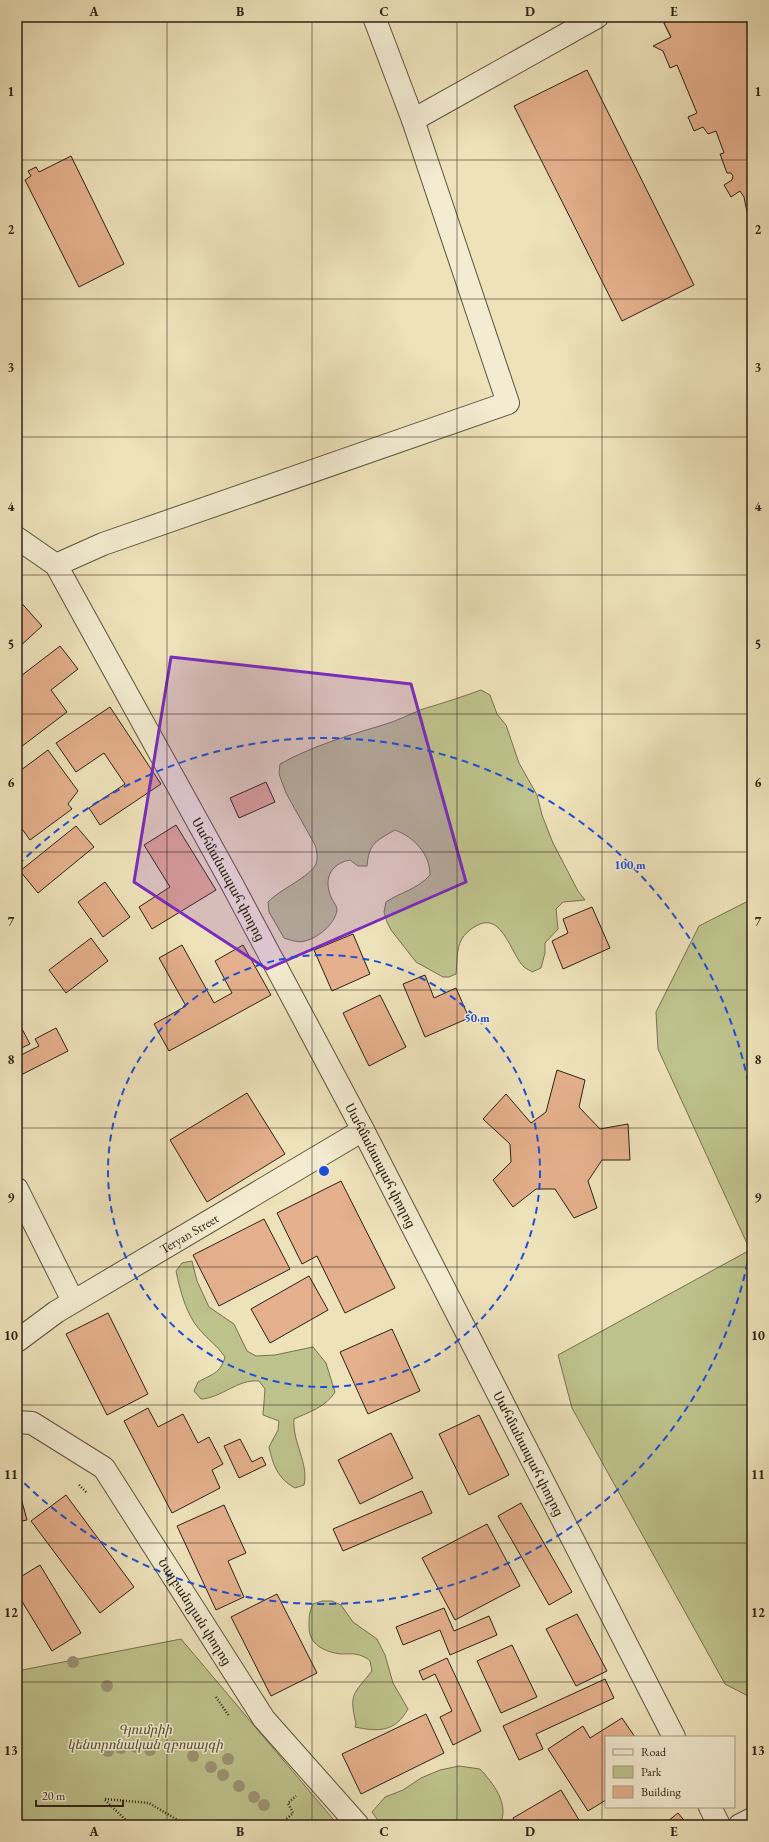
<svg xmlns="http://www.w3.org/2000/svg" width="769" height="1842" viewBox="0 0 769 1842" font-family="'EB Garamond','Noto Serif Armenian',serif">
<style>
.green{fill:#bec28c;stroke:#767250}
.building{fill:#e5b08d;stroke:#2d2315}
.lines{fill:none;stroke-linecap:round;stroke-linejoin:round}
.minor-casing{stroke:#5d533e;stroke-width:24}
.path{stroke:#2d2315;stroke-width:2.5;stroke-dasharray:1 2;stroke-linecap:butt}
.minor{stroke:#f4ecd2;stroke-width:22}
.tree{fill:#9c9373}
.marked{fill:#7b2cbf;fill-opacity:0.2;stroke:#7b2cbf;stroke-width:3;stroke-linejoin:round}
.grid{fill:none;stroke:#2d2315;stroke-width:1;stroke-opacity:0.55}
.ring{fill:none;stroke:#1d4ed8;stroke-width:2;stroke-dasharray:7 5}
.labels{text-anchor:middle;stroke-width:3;stroke-linejoin:round;paint-order:stroke}
.street-label{font-size:13px;fill:#2d2315;stroke:#f4ecd2}
.park-label{font-size:13px;font-style:italic;fill:#585339;stroke:#f4ecd2}
.centre{fill:#1d4ed8;stroke:#f4ecd2;stroke-width:2}
.ring-label{font-size:12px;text-anchor:middle;font-weight:bold;fill:#1d4ed8;stroke:#f4ecd2;stroke-width:3;stroke-linejoin:round;paint-order:stroke}
.neatline{fill:none;stroke:#2d2315;stroke-width:1.5}
.grid-label{font-size:13px;text-anchor:middle;font-weight:bold;fill:#2d2315}
</style>
<rect width="100%" height="100%" fill="#eee2ba"/>
<filter id="stains"><feTurbulence type="fractalNoise" baseFrequency=".005" numOctaves="4"/><feColorMatrix values="0 0 0 0 .2 0 0 0 0 .09 0 0 0 0 .02 0 0 0 .5 -.17"/></filter>
<radialGradient id="worn" r=".72"><stop offset=".6" stop-color="#630" stop-opacity="0"/><stop offset="1" stop-color="#630" stop-opacity=".3"/></radialGradient>
<!-- green -->
<g class="green">
<path d="M 481,690 L 490,695 L 497,714 L 506,725 L 519,763 L 537,795 L 542,815 L 553,843 L 578,891 L 585,900 L 563,902 L 556,909 L 558,929 L 545,943 L 545,953 L 541,968 L 532,972 C 530,970 526,969 524,967 C 511,955 502,910 476,926 C 455,938 458,952 456,974 L 449,977 L 443,977 L 416,962 L 391,930 L 387,922 L 384,912 L 386,902 C 401,892 418,889 430,875 C 430,854 414,837 395,830 C 376,841 369,843 367,866 L 358,866 L 350,860 C 329,864 323,881 332,899 C 334,903 337,906 337,910 C 335,924 318,938 305,941 C 298,943 290,940 284,938 L 269,912 L 268,902 C 279,890 311,876 316,864 C 318,858 317,852 315,845 L 286,793 L 279,774 L 280,764 C 310,747 349,735 383,725 C 397,721 410,714 423,709 C 443,703 462,697 481,690 Z"/>
<polygon points="752,899 752,1698 725,1684 572,1408 558,1355 750,1250 658,1049 656,1012 699,926"/>
<path d="M 192,1261 L 197,1281 L 209,1307 L 234,1324 L 247,1351 L 256,1356 L 275,1355 L 313,1347 L 326,1363 L 335,1392 C 326,1407 309,1412 294,1419 C 292,1442 309,1463 304,1485 L 295,1488 C 278,1479 273,1465 269,1447 L 278,1430 L 279,1421 L 263,1415 L 265,1389 L 259,1381 C 237,1379 222,1398 201,1399 L 194,1391 L 198,1382 C 212,1374 220,1374 225,1357 C 218,1346 207,1339 199,1329 C 186,1314 180,1290 176,1271 L 182,1263 Z"/>
<path d="M 322,1601 L 332,1601 L 341,1605 L 353,1622 L 377,1639 L 385,1655 L 393,1683 L 408,1709 C 395,1732 379,1732 355,1727 L 356,1724 C 349,1693 353,1695 372,1671 L 370,1661 C 368,1659 365,1657 362,1656 C 356,1653 347,1654 341,1654 C 325,1652 309,1645 309,1627 C 309,1618 309,1612 313,1604 Z"/>
<polygon points="181,1639 338,1825 17,1825 17,1671"/>
<path d="M 459,1766 L 480,1769 C 493,1783 510,1804 500,1825 L 381,1825 L 372,1812 L 385,1797 L 403,1790 L 421,1778 L 440,1770 Z"/>
</g>
<!-- building -->
<g class="building">
<polygon points="677,17 748,17 752,25 752,201 664,23"/>
<polygon points="677,17 752,17 752,214 747,212 744,197 740,191 731,197 724,185 732,180 733,176 731,173 727,173 720,154 724,153 716,131 708,134 703,127 694,131 688,117 697,113 677,65 670,68 663,51 653,46 671,37 664,23"/>
<polygon points="587,70 694,285 622,321 514,106"/>
<polygon points="71,156 124,264 79,287 25,180 31,176 28,171 36,167 39,172"/>
<polygon points="17,598 42,626 17,649"/>
<polygon points="60,646 78,669 51,690 67,712 17,750 17,679"/>
<polygon points="110,707 161,784 100,825 89,808 125,784 104,753 76,772 56,743"/>
<polygon points="48,750 78,791 68,804 72,809 30,840 17,822 17,773"/>
<polygon points="266,782 275,802 239,818 230,798"/>
<polygon points="176,825 216,890 152,929 139,907 170,887 144,845"/>
<polygon points="76,826 94,847 38,893 20,871"/>
<polygon points="105,882 130,917 103,937 78,902"/>
<polygon points="592,907 610,948 563,969 552,941 568,933 563,919"/>
<polygon points="353,934 370,974 332,991 314,950"/>
<polygon points="91,938 108,961 66,993 49,970"/>
<polygon points="182,945 214,1003 232,993 215,961 243,945 271,995 169,1051 154,1024 186,1006 159,958"/>
<polygon points="425,975 434,998 456,988 469,1018 425,1037 403,984"/>
<polygon points="380,995 406,1047 369,1066 343,1013"/>
<polygon points="21,1027 30,1044 17,1050 17,1029"/>
<polygon points="56,1028 68,1051 17,1077 17,1057 39,1046 35,1039"/>
<polygon points="557,1070 585,1080 579,1107 600,1129 628,1124 630,1160 602,1160 588,1181 597,1208 574,1218 555,1189 536,1189 513,1207 493,1180 511,1162 510,1144 483,1119 506,1094 531,1123 546,1112"/>
<polygon points="247,1093 285,1154 207,1202 170,1140"/>
<polygon points="341,1181 395,1288 345,1313 317,1256 302,1264 277,1213"/>
<polygon points="264,1219 290,1269 219,1306 193,1255"/>
<polygon points="309,1276 328,1310 270,1343 251,1309"/>
<polygon points="108,1313 148,1394 107,1415 66,1334"/>
<polygon points="392,1329 420,1391 368,1414 340,1352"/>
<polygon points="148,1408 158,1427 183,1414 198,1443 209,1437 223,1464 212,1470 220,1488 172,1513 124,1421"/>
<polygon points="479,1415 509,1475 469,1495 439,1434"/>
<polygon points="391,1433 413,1478 360,1504 338,1460"/>
<polygon points="240,1439 252,1462 262,1457 266,1465 239,1478 224,1446"/>
<polygon points="17,1483 27,1520 17,1522"/>
<polygon points="422,1491 432,1513 343,1551 333,1529"/>
<polygon points="66,1495 134,1587 100,1613 31,1521"/>
<polygon points="521,1503 572,1592 549,1605 498,1516"/>
<polygon points="224,1505 246,1553 228,1561 244,1597 216,1610 177,1526"/>
<polygon points="487,1524 520,1586 455,1620 422,1558"/>
<polygon points="40,1565 81,1633 52,1651 17,1593 17,1579"/>
<polygon points="277,1594 317,1673 271,1696 231,1617"/>
<polygon points="444,1608 454,1631 489,1616 497,1635 450,1655 440,1630 403,1645 396,1627"/>
<polygon points="577,1614 607,1671 576,1686 546,1629"/>
<polygon points="512,1645 537,1697 501,1713 477,1661"/>
<polygon points="447,1658 481,1731 453,1745 440,1717 452,1711 435,1674 423,1680 419,1671"/>
<polygon points="605,1679 614,1698 536,1734 543,1749 519,1760 503,1726"/>
<polygon points="426,1714 444,1753 361,1794 342,1754"/>
<polygon points="622,1718 635,1737 606,1737 606,1800 588,1811 548,1749 583,1726 590,1738"/>
<polygon points="561,1790 582,1825 516,1825 513,1818"/>
<polygon points="678,1813 688,1825 663,1825"/>
</g>
<g class="lines">
<defs>
<g id="minor">
<polyline points="413,120 597,17"/>
<path id="s1" d="M 17,538 L 56,565 L 232,884 L 363,1130 L 674,1737"/>
<polyline points="56,565 103,544 508,403 413,120 374,17"/>
<polyline points="17,1189 73,1301"/>
<path id="s2" d="M 17,1341 L 56,1312 L 363,1130"/>
<path id="s3" d="M 17,1422 L 32,1423 L 104,1468 L 264,1719 L 358,1825"/>
<polyline points="710,1807 719,1825"/>
<polyline points="740,1825 752,1819"/>
</g>
</defs>
<!-- minor casing -->
<use href="#minor" class="minor-casing"/>
<!-- path -->
<g class="path">
<polyline points="79,1485 87,1493"/>
<polyline points="216,1697 229,1716"/>
<polyline points="105,1799 149,1803 186,1825"/>
<polyline points="105,1800 131,1825"/>
<polyline points="280,1825 293,1813 288,1803 296,1796"/>
</g>
<!-- minor -->
<use href="#minor" class="minor"/>
</g>
<!-- trees -->
<g class="tree">
<circle cx="73" cy="1662" r="6"/>
<circle cx="107" cy="1686" r="6"/>
<circle cx="174" cy="1746" r="6"/>
<circle cx="136" cy="1747" r="6"/>
<circle cx="121" cy="1748" r="6"/>
<circle cx="150" cy="1750" r="6"/>
<circle cx="108" cy="1751" r="6"/>
<circle cx="193" cy="1756" r="6"/>
<circle cx="228" cy="1759" r="6"/>
<circle cx="211" cy="1767" r="6"/>
<circle cx="223" cy="1775" r="6"/>
<circle cx="239" cy="1786" r="6"/>
<circle cx="254" cy="1797" r="6"/>
<circle cx="264" cy="1805" r="6"/>
</g>
<!-- marked area -->
<path class="marked" d="M 171,657 L 411,684 L 466,882 L 267,969 L 134,882 Z"/>
<!-- grid -->
<path class="grid" d="M 167,17 L 167,1825M 312,17 L 312,1825M 457,17 L 457,1825M 602,17 L 602,1825M 17,160 L 752,160M 17,299 L 752,299M 17,437 L 752,437M 17,575 L 752,575M 17,714 L 752,714M 17,852 L 752,852M 17,990 L 752,990M 17,1128 L 752,1128M 17,1267 L 752,1267M 17,1405 L 752,1405M 17,1543 L 752,1543M 17,1682 L 752,1682"/>
<!-- distance rings -->
<g class="ring">
<circle cx="324" cy="1171" r="216"/>
<path d="M752 1239A433 433 0 0 1 18 1477M18 865A433 433 0 0 1 752 1103"/>
</g>
<g class="labels">
<!-- street labels -->
<g class="street-label">
<text dy="5" stroke="none"><textPath href="#s1" startOffset="406">Սահմանապահ փողոց</textPath></text>
<text dy="5" stroke="none"><textPath href="#s1" startOffset="730">Սահմանապահ փողոց</textPath></text>
<text dy="5" stroke="none"><textPath href="#s2" startOffset="203">Teryan Street</textPath></text>
<text dy="5" stroke="none"><textPath href="#s1" startOffset="1054">Սահմանապահ փողոց</textPath></text>
<text dy="5" stroke="none"><textPath href="#s3" startOffset="270">Նալբանդյան փողոց</textPath></text>
</g>
<!-- park labels -->
<g class="park-label">
<text x="145" y="1734">Գյումրիի<tspan x="145" dy="15">կենտրոնական զբոսայգի</tspan></text>
</g>
</g>
<circle cx="324" cy="1171" r="6" class="centre"/>
<g class="ring-label">
<text x="630" y="869">100 m</text>
<text x="477" y="1022">50 m</text>
</g>
<!-- margin -->
<rect width="769" height="1842" fill="none" stroke="#eee2ba" stroke-width="44"/>
<!-- legend -->
<rect x="605" y="1736" width="130" height="72" fill="#f4ecd2" stroke="#a49c86"/>
<rect x="613" y="1749" width="20" height="6" fill="#f4ecd2" stroke="#a49c86"/>
<text x="641" y="1756" font-size="12" fill="#2d2315">Road</text>
<rect x="613" y="1766" width="20" height="12" fill="#bec28c" stroke="#a49c86"/>
<text x="641" y="1776" font-size="12" fill="#2d2315">Park</text>
<rect x="613" y="1786" width="20" height="12" fill="#e5b08d" stroke="#a49c86"/>
<text x="641" y="1796" font-size="12" fill="#2d2315">Building</text>
<!-- scale -->
<path d="M36 1800v6h87v-6" fill="none" stroke="#2d2315" stroke-width="2"/>
<text x="42" y="1800" font-size="12" fill="#2d2315" stroke="#f4ecd2" stroke-width="3" paint-order="stroke">20 m</text>
<rect x="22" y="22" width="725" height="1798" class="neatline"/>
<g class="grid-label">
<text x="94" y="16">A</text>
<text x="240" y="16">B</text>
<text x="384" y="16">C</text>
<text x="530" y="16">D</text>
<text x="674" y="16">E</text>
<text x="11" y="96">1</text>
<text x="758" y="96">1</text>
<text x="11" y="234">2</text>
<text x="758" y="234">2</text>
<text x="11" y="372">3</text>
<text x="758" y="372">3</text>
<text x="11" y="511">4</text>
<text x="758" y="511">4</text>
<text x="11" y="649">5</text>
<text x="758" y="649">5</text>
<text x="11" y="787">6</text>
<text x="758" y="787">6</text>
<text x="11" y="926">7</text>
<text x="758" y="926">7</text>
<text x="11" y="1064">8</text>
<text x="758" y="1064">8</text>
<text x="11" y="1202">9</text>
<text x="758" y="1202">9</text>
<text x="11" y="1340">10</text>
<text x="758" y="1340">10</text>
<text x="11" y="1479">11</text>
<text x="758" y="1479">11</text>
<text x="11" y="1617">12</text>
<text x="758" y="1617">12</text>
<text x="11" y="1755">13</text>
<text x="758" y="1755">13</text>
<text x="94" y="1836">A</text>
<text x="240" y="1836">B</text>
<text x="384" y="1836">C</text>
<text x="530" y="1836">D</text>
<text x="674" y="1836">E</text>
</g>
<rect width="100%" height="100%" filter="url(#stains)"/>
<rect width="100%" height="100%" fill="url(#worn)"/>
</svg>
